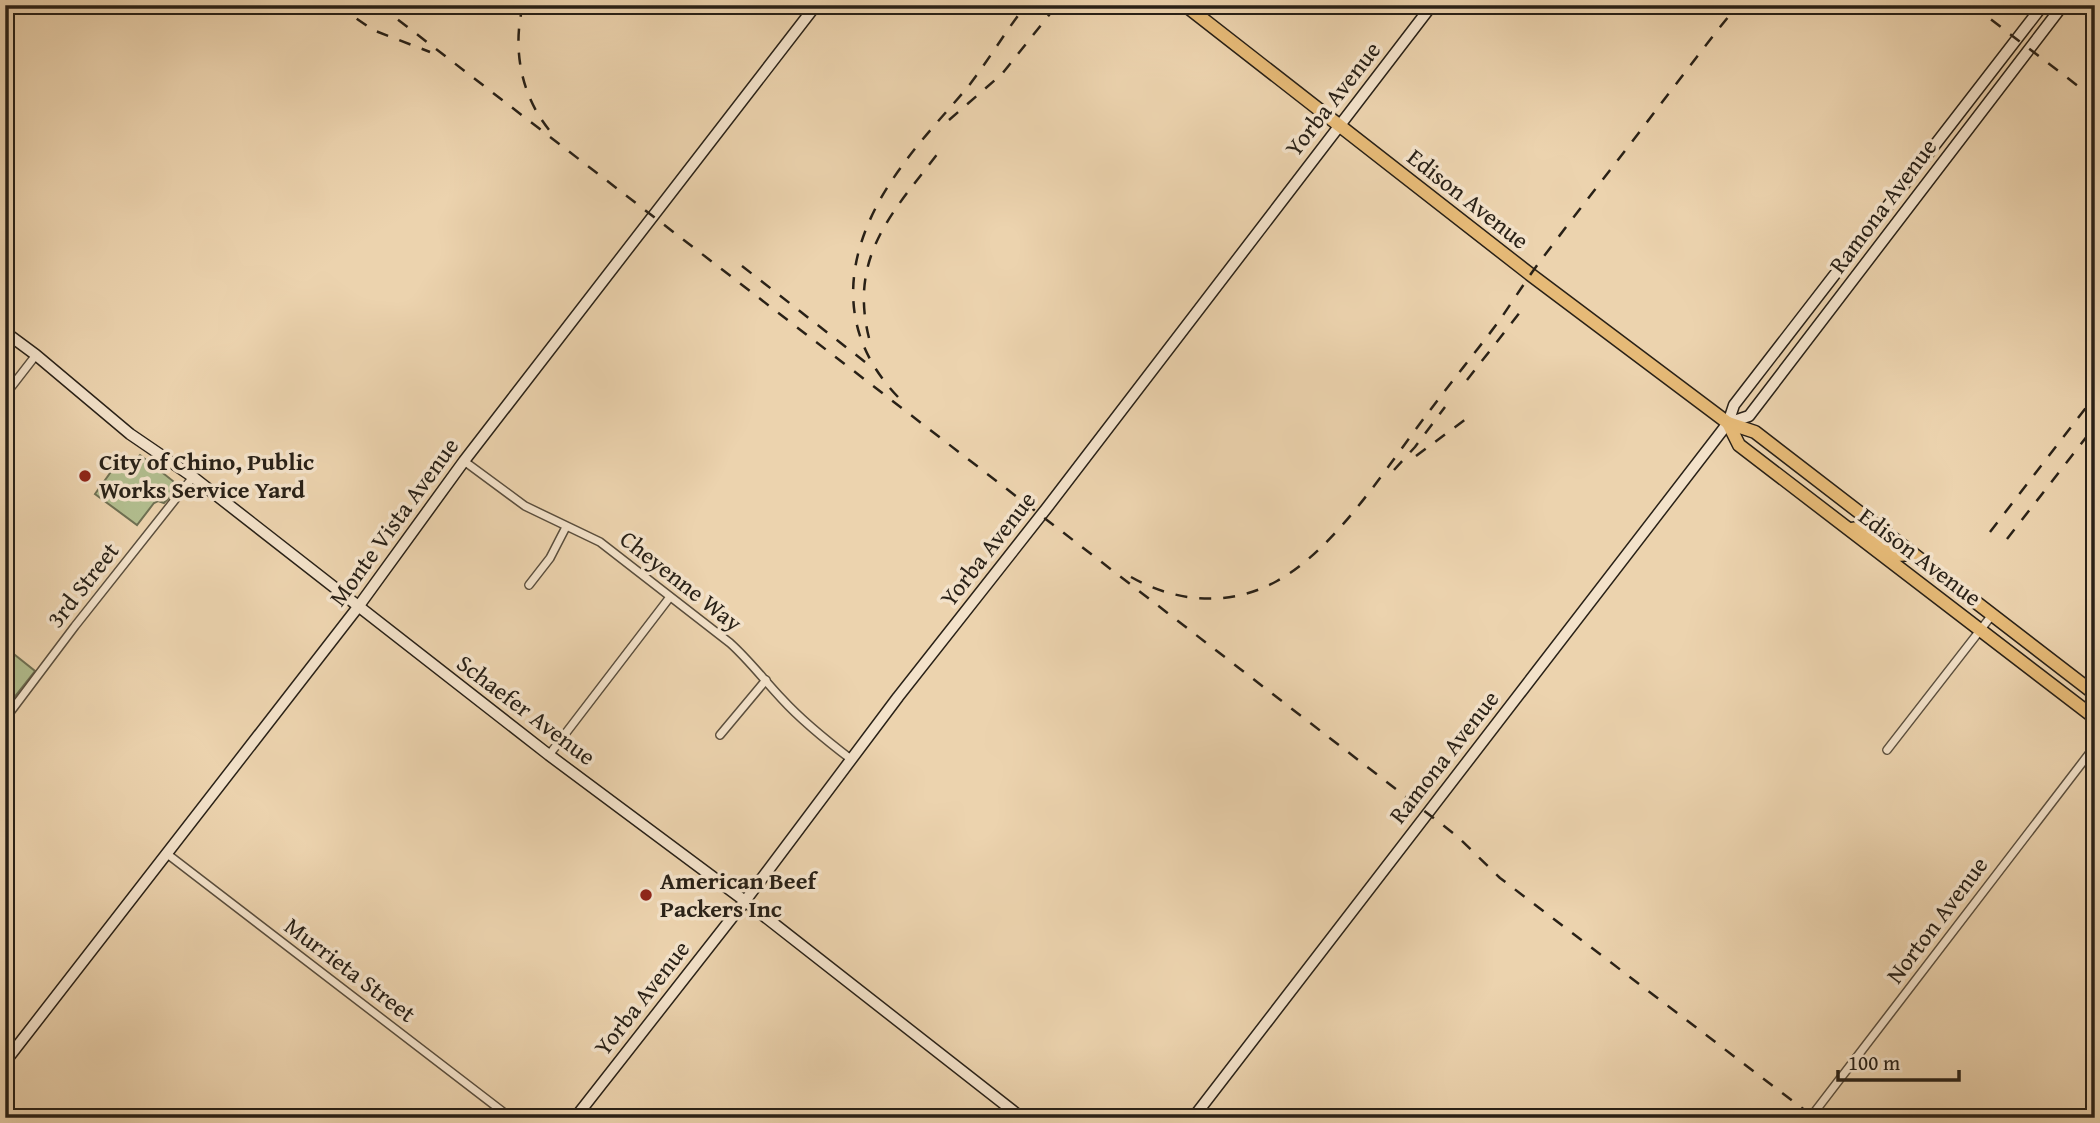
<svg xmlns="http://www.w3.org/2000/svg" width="2100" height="1123" viewBox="0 0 2100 1123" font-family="'Gentium Book Plus',serif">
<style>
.green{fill:#b2be8f;stroke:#6e7053;stroke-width:2}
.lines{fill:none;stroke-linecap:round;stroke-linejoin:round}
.street-casing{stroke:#5a4e3d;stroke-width:10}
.secondary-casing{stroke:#292117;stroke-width:13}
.primary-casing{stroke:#292117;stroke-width:15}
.street{stroke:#f3e2ca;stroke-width:7}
.secondary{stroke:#f3e2ca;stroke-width:10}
.primary{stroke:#e6ba77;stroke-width:12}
.rail{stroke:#292117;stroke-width:2.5;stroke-dasharray:12 12;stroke-linecap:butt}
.poi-dot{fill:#8f2418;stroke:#f3e2ca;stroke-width:2.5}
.labels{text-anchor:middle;stroke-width:7;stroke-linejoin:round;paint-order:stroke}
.street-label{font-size:24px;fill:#292117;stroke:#f3e2ca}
.poi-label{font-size:24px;font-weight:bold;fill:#292117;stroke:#f3e2ca;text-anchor:start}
</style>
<rect width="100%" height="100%" fill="#ecd3ae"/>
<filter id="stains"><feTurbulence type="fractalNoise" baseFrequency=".00286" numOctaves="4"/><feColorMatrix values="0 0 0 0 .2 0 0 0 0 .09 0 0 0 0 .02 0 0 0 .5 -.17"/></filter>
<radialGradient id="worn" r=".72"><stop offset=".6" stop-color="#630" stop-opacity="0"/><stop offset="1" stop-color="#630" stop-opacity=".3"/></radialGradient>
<!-- green -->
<g class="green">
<path d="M 140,455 L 173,481 C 177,492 171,496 164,503 L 158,501 L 154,503 L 137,525 L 95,494 L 113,469 L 116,469 L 122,462 L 131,465 Z"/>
<polygon points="5,647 35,671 5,709"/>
</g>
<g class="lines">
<defs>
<g id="street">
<polyline points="5,395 36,355"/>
<path d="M 464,461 L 525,506 L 600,542 L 730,643 C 749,660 764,680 782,699 C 803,722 827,741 852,760"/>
<polyline points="529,585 550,558 566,527"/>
<polyline points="5,719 75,626 193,477"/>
<polyline points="720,735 766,680"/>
<polyline points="1887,750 1992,615"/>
<polyline points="549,755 670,597"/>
<polyline points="166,853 511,1118"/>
<polyline points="1810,1118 2095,746"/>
</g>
<g id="secondary">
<polyline points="5,332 36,355 130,434 193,477 549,755 745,901 1022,1118"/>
<polyline points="1728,423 1749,416 2063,5"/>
<polyline points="5,1062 358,607 464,461 816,5"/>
<polyline points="575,1118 745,901 898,697 1046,509 1432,5"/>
<polyline points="1193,1118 1728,423 1734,405 2043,5"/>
</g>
<g id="primary">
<polyline points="1185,5 1531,275 1728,423 1755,432 2095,694"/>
<polyline points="1728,423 1739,445 2095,718"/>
<polyline points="1852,529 1858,528 1863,530 1897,555 1913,554"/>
</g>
</defs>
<!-- street casing -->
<use href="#street" class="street-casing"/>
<!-- secondary casing -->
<use href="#secondary" class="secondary-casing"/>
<!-- primary casing -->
<use href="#primary" class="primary-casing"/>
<!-- street -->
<use href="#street" class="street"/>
<!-- secondary -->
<use href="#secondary" class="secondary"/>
<!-- primary -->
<use href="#primary" class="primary"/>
<!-- rail -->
<g class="rail">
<polyline points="337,5 373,30 430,52"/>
<polyline points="379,5 1427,813 1457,836 1500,878 1815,1118"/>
<path d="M 523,5 C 512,49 521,96 550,131"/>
<polyline points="1972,5 2095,99"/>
<polyline points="949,120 1002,74 1057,5"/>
<polyline points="742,266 869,365"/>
<path d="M 869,338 C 848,254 895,210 942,148"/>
<polyline points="1467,380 1521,311"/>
<path d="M 898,397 C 829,325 847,240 902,166 C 922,138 945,114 967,88 C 988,61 1005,32 1026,5"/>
<polyline points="1416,456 1466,419"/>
<polyline points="1394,470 1415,447 1445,407"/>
<polyline points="1990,532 2095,396"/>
<polyline points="2007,539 2095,426"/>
<path d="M 1131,577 C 1177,603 1230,607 1277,581 C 1336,549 1387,466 1428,413 C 1451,382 1476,352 1499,321 C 1513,301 1526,280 1541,260 C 1581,207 1623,154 1663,101 C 1688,69 1712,36 1738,5"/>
</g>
</g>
<!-- markers -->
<g class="poi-dot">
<circle cx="85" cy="476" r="7"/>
<circle cx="646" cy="895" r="7"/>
</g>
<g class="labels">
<!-- street labels -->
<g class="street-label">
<text transform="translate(1333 99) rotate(-52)" y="8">Yorba Avenue</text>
<text transform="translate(1468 199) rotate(38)" y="8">Edison Avenue</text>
<text transform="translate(1883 206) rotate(-53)" y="8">Ramona Avenue</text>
<text transform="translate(394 522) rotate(-54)" y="8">Monte Vista Avenue</text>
<text transform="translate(988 549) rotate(-52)" y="8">Yorba Avenue</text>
<text transform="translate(1920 557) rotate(37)" y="8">Edison Avenue</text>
<text transform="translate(681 581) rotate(38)" y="8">Cheyenne Way</text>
<text transform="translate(83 585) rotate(-52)" y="8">3rd Street</text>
<text transform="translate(526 710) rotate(37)" y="8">Schaefer Avenue</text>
<text transform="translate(1444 757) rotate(-52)" y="8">Ramona Avenue</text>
<text transform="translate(1937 920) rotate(-53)" y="8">Norton Avenue</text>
<text transform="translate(350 970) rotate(37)" y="8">Murrieta Street</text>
<text transform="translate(642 998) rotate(-52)" y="8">Yorba Avenue</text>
</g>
<!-- poi labels -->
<g class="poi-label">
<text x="99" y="470">City of Chino, Public<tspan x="99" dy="28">Works Service Yard</tspan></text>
<text x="660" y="889">American Beef<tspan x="660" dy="28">Packers Inc</tspan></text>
</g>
</g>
<!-- margin -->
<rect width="2100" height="1123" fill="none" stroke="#ecd3ae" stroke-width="28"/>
<rect x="7" y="7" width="2086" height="1109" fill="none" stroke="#292117" stroke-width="3.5"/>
<rect x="14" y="14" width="2072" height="1095" fill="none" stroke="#292117" stroke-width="2"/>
<!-- scale -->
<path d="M1838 1070v10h121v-10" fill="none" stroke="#292117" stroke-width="3.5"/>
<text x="1848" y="1070" font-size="21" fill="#292117" stroke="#f3e2ca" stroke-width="5" paint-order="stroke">100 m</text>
<rect width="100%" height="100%" filter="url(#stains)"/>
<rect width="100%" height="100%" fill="url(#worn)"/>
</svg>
